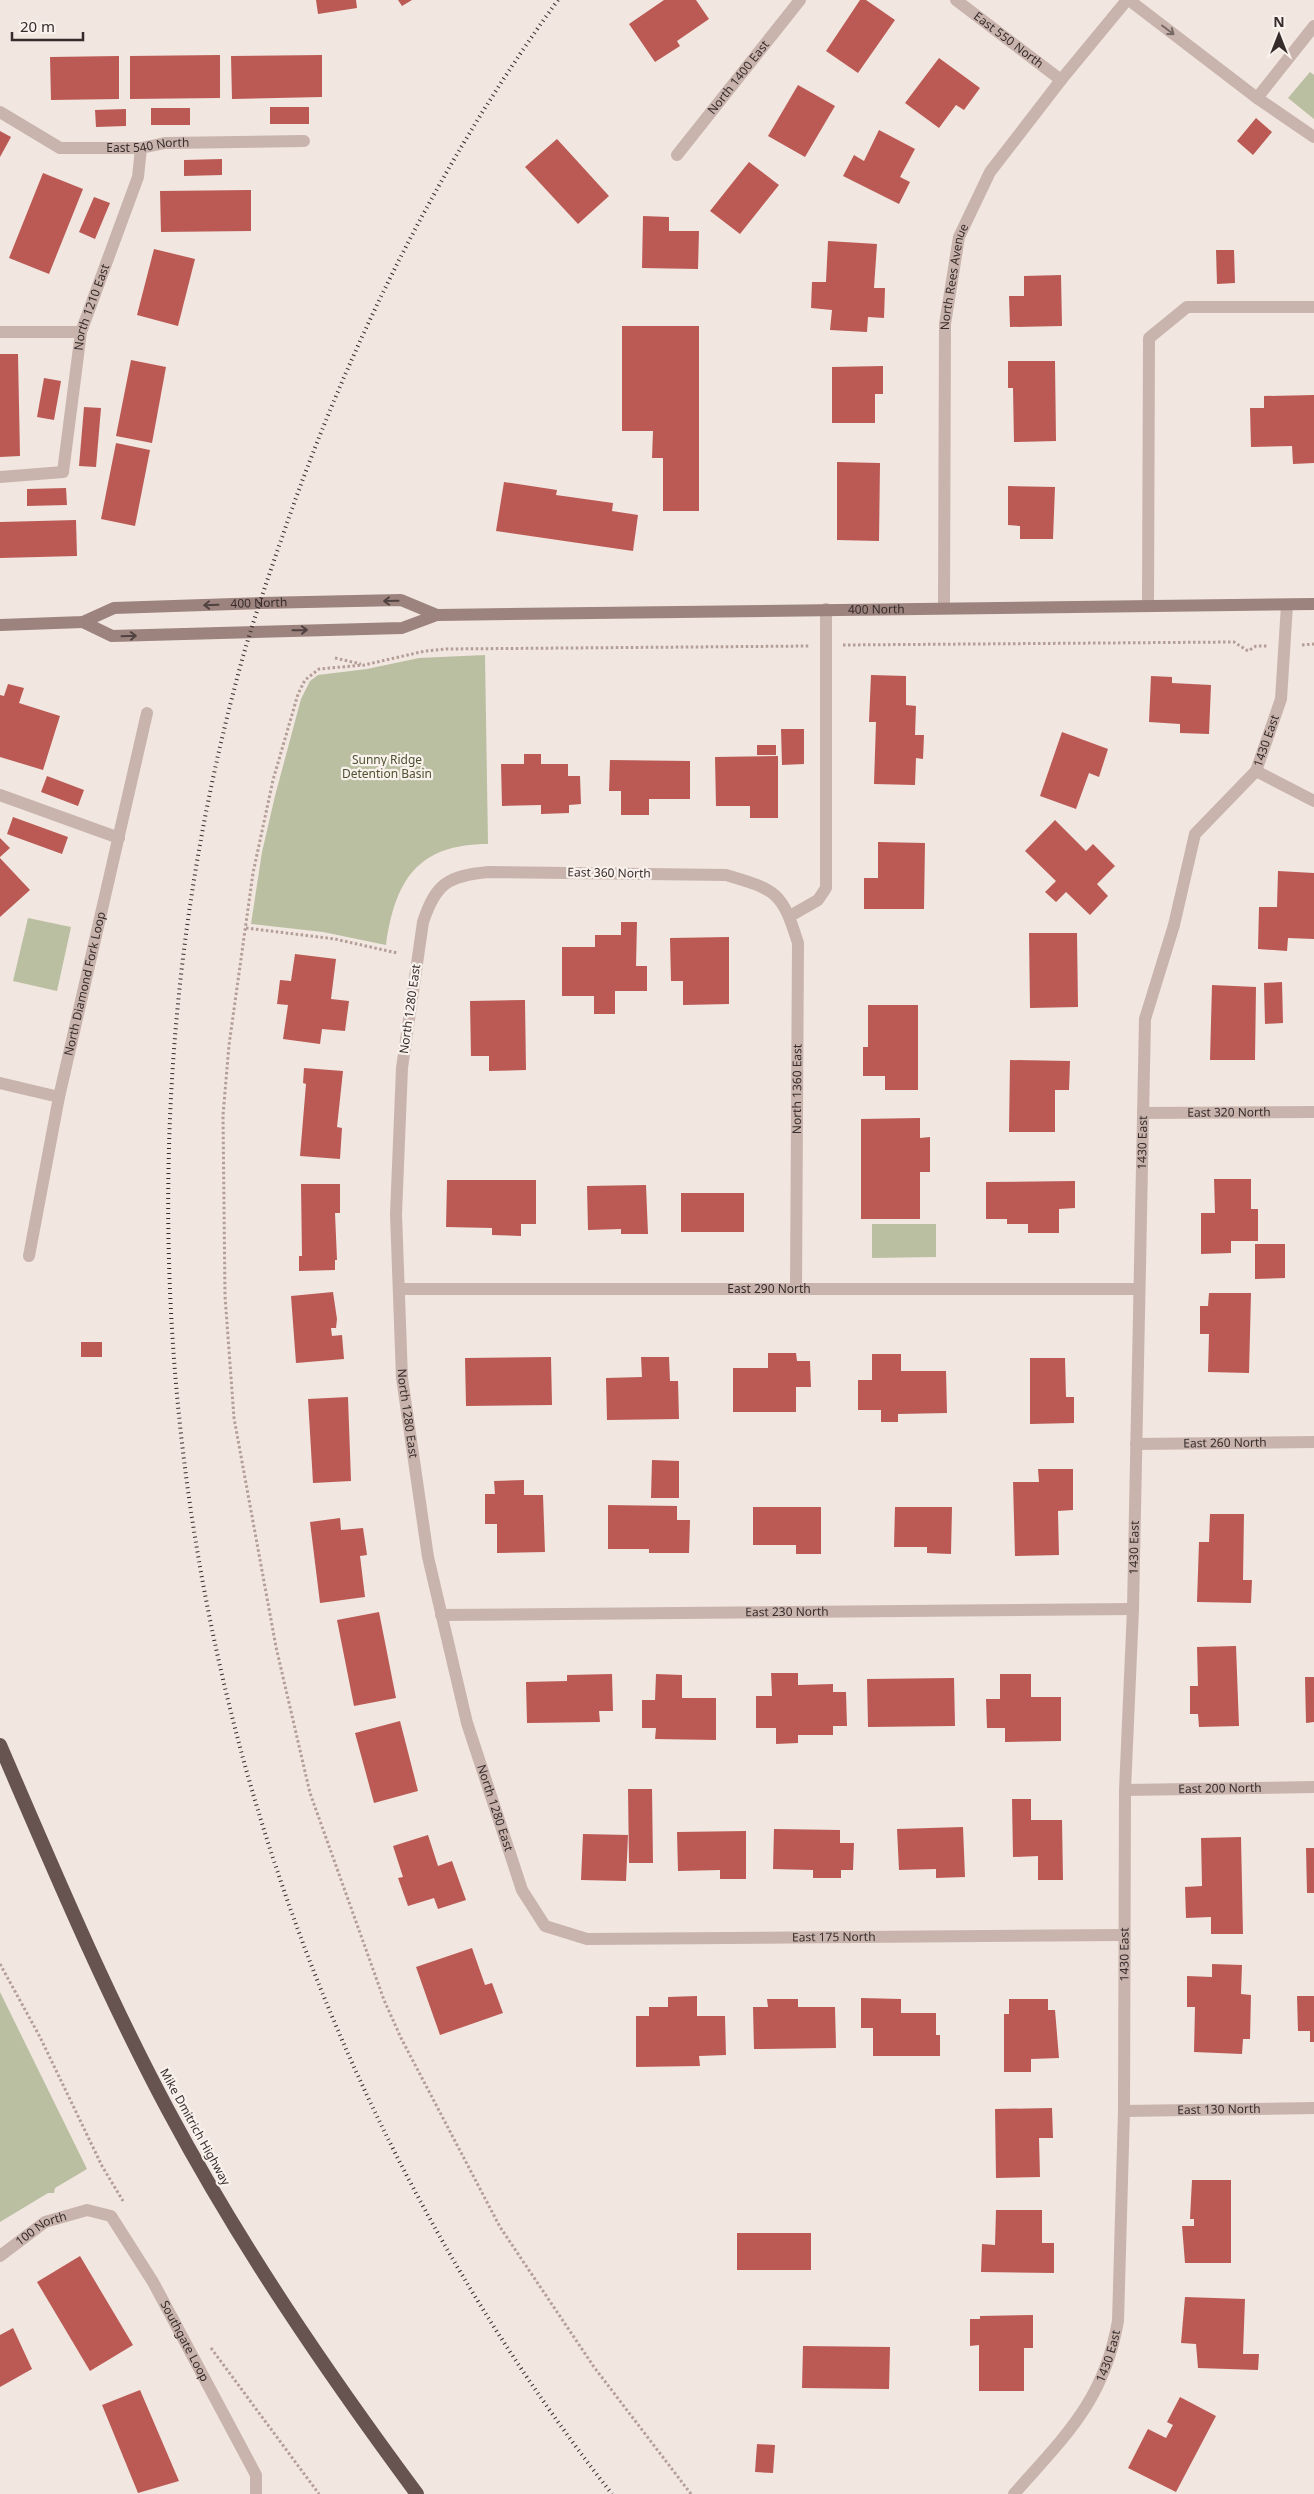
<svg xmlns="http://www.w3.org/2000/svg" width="1314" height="2494" viewBox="0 0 1314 2494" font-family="'Noto Sans',sans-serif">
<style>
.green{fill:#babfa1}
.building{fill:#bb5a54}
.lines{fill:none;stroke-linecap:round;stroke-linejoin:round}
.path{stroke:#b49e97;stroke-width:3;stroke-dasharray:2.5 2.5;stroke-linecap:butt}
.service{stroke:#c8b4ad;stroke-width:12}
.minor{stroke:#c8b4ad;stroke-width:12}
.tertiary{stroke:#c8b4ad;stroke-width:12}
.secondary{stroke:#9c837e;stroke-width:12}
.trunk{stroke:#675350;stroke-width:14}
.rail{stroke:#372c2b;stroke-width:4;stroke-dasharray:1 4;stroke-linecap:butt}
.oneway{stroke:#786966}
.oneway2{stroke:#504240}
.labels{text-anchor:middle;stroke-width:4.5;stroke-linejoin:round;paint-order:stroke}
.street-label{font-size:12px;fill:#372c2b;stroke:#f9f1ec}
.park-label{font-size:12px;fill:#4d5331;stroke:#f9f1ec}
</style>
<rect width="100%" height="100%" fill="#f1e6e0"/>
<!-- green -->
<g class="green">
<polygon points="1310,72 1314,75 1314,119 1288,98"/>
<path d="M 485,655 L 488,844 C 417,844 395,881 386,945 L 323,932 L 251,924 L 262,852 L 275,796 L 301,699 L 310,681 L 318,675 L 367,669 L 419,658 Z"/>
<polygon points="28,918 71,927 57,991 13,981"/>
<polygon points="872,1224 936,1224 936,1257 872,1258"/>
<polygon points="0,1992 87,2169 55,2188 54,2193 48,2193 0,2222"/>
</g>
<!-- building -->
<g class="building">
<polygon points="316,0 356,0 357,8 318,14"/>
<polygon points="398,0 412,0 402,6"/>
<polygon points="664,0 696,0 709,19 677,41 680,46 655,62 629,24"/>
<polygon points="860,0 866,0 895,20 858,73 826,51"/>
<polygon points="220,55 220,98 130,99 130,56"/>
<polygon points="322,55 322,97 232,99 231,56"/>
<polygon points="119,56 119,99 51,100 50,57"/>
<polygon points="939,58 980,88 964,110 956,105 939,128 905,103"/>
<polygon points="798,85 835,106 805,157 768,136"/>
<rect x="270" y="107" width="39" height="17"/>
<rect x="151" y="108" width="39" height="17"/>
<polygon points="126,109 126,126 96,127 95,110"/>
<polygon points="1256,118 1272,132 1253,155 1237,141"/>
<polygon points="879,130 915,149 900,177 910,182 899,204 843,176 854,155 864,161"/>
<polygon points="0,131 11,137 0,157"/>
<polygon points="557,139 609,196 578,224 525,167"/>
<polygon points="222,159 222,175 184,176 184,160"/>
<polygon points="749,162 779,185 740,234 710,211"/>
<polygon points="43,173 83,189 49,274 9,258"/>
<polygon points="251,190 251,231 161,232 160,191"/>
<polygon points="94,197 110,203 95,239 79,232"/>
<polygon points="643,216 669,217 669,231 699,231 698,269 642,268"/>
<polygon points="828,241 877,244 874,288 885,288 884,318 868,317 867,332 830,330 832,310 811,308 812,282 826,282"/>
<polygon points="154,249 195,259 178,326 137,315"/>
<polygon points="1216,250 1234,250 1235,283 1217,284"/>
<polygon points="1061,275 1062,326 1010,327 1009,296 1024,296 1024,276"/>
<polygon points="622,326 699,326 699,511 663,511 663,458 652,458 653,431 622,431"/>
<polygon points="0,354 18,354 20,456 0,457"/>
<polygon points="131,360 166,367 152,443 116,436"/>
<polygon points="1008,361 1055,361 1056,441 1014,442 1013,388 1008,388"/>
<polygon points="883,366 883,394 875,394 875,423 832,423 832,367"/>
<polygon points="44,378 61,381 54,420 37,417"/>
<polygon points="1314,395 1314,463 1293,464 1292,446 1251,447 1250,408 1264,408 1264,396"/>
<polygon points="84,407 101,408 96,467 79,466"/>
<polygon points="116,443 150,450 135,526 101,519"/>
<polygon points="837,462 880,463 879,541 837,540"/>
<polygon points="504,482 557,490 556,495 613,503 612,511 638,515 633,551 496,531"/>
<polygon points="1008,486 1055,487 1053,539 1020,539 1020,526 1008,525"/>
<polygon points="66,488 67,505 27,506 27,489"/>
<polygon points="76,520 77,556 0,558 0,522"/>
<polygon points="871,675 906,676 906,705 916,706 915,735 924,735 923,759 916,758 915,785 874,784 876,722 869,722"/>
<polygon points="1151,676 1172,677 1172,683 1211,685 1209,734 1180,733 1180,724 1149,722"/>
<polygon points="8,684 24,688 19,703 60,716 43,770 0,757 0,695 4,696"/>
<polygon points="781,729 804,729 804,764 782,765"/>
<polygon points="1062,732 1108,749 1099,777 1089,773 1076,809 1040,796"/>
<rect x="757" y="745" width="19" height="10"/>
<polygon points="524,754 541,754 541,764 568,764 568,776 580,776 581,804 569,805 569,813 541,814 541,805 502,806 501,764 524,764"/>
<polygon points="778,756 778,818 750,818 750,806 716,806 715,757"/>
<polygon points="610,760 690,761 690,799 649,799 649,815 621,815 621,791 609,791"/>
<polygon points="47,776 84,790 78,806 41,792"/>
<polygon points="13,817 68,837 62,854 7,834"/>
<polygon points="1055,820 1086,851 1093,844 1115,866 1097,884 1108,896 1090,915 1066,892 1056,902 1045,892 1056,881 1025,851"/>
<polygon points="0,838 10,848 0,857"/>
<polygon points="878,842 925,843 924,909 864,909 864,878 878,878"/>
<polygon points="0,858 30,890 0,917"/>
<polygon points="1278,871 1314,873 1314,939 1288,938 1287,951 1258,949 1259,907 1277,907"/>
<polygon points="621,922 637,922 636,966 647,966 647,991 615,991 615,1014 594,1014 594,996 562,996 562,947 595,947 595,935 621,935"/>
<polygon points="1029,933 1077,933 1078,1007 1030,1008"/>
<polygon points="729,937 729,1004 683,1005 683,981 671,981 670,938"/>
<polygon points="295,954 336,959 331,999 349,1001 345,1031 322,1029 320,1044 283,1039 288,1005 277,1004 280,980 291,981"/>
<polygon points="1282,982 1283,1023 1265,1024 1264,983"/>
<polygon points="1212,985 1256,987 1255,1060 1210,1060"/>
<polygon points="525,1000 526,1070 489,1071 489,1056 471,1056 470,1001"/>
<polygon points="868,1005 918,1005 918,1090 885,1090 885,1076 863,1076 863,1047 868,1047"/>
<polygon points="1010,1060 1070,1061 1069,1090 1055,1090 1055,1132 1009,1132"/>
<polygon points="304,1068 343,1071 337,1127 342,1128 340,1159 300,1156 306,1084 303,1083"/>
<polygon points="920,1118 920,1138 930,1137 930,1172 920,1172 920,1219 861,1219 861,1119"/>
<polygon points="1214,1179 1251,1179 1251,1209 1258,1209 1258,1241 1231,1241 1231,1253 1201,1254 1201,1213 1215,1213"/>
<polygon points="447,1180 536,1180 536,1224 521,1224 521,1236 492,1235 492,1228 446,1227"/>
<polygon points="1075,1181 1075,1208 1059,1209 1059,1233 1028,1233 1028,1224 1007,1224 1007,1219 986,1219 986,1182"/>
<polygon points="301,1184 340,1184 340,1213 335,1213 337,1260 335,1260 335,1270 299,1271 299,1256 302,1256"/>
<polygon points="646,1185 648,1234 621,1234 621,1229 588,1230 587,1186"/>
<rect x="681" y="1193" width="63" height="39"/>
<polygon points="1255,1244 1285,1244 1285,1278 1255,1279"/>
<polygon points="333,1292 337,1319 336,1328 331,1328 332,1336 342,1335 344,1359 296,1363 291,1296"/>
<polygon points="1209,1293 1251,1293 1249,1373 1208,1372 1209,1334 1200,1334 1200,1306 1208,1306"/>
<rect x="81" y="1342" width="21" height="15"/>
<polygon points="768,1353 796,1353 797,1361 810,1361 811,1387 796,1387 796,1412 733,1412 733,1368 768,1368"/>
<polygon points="872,1354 901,1354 901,1371 946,1371 947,1413 898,1414 898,1422 881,1422 881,1410 858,1410 858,1380 872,1380"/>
<polygon points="551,1357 552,1405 466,1406 465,1358"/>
<polygon points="641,1357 669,1357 670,1381 678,1381 679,1419 607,1420 606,1378 642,1377"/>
<polygon points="1030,1358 1065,1358 1066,1397 1074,1397 1074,1423 1030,1424"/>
<polygon points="348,1397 351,1481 313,1483 308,1399"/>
<polygon points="652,1460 679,1461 679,1498 651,1498"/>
<polygon points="1038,1469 1073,1469 1073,1510 1058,1511 1059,1555 1015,1556 1013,1482 1039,1482"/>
<polygon points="524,1480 524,1495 543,1495 545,1552 497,1553 497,1524 485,1524 485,1494 495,1494 494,1481"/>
<polygon points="608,1505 677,1506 677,1520 690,1520 689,1553 649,1553 649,1549 608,1549"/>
<polygon points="753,1507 821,1507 821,1554 796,1554 796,1545 753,1545"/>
<polygon points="895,1507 952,1507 951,1554 927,1553 927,1547 894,1547"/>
<polygon points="1210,1514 1244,1514 1243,1580 1252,1580 1251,1603 1197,1602 1199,1542 1209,1542"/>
<polygon points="340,1518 341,1530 363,1528 367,1555 360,1556 365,1597 320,1603 310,1522"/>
<polygon points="379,1612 396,1698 354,1706 337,1620"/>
<polygon points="1236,1646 1239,1726 1199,1727 1198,1714 1190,1714 1190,1686 1198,1686 1197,1647"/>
<polygon points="771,1673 798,1673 798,1685 833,1684 833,1692 846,1692 847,1726 833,1726 833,1735 798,1735 798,1743 776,1744 776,1728 756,1728 756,1696 772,1696"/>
<polygon points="612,1674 613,1711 599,1711 600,1722 527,1723 526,1682 567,1681 567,1675"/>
<polygon points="656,1674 682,1675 682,1698 716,1698 716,1740 655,1739 656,1728 642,1728 642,1700 655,1700"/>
<polygon points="1000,1674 1031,1674 1031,1697 1061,1697 1061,1741 1005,1742 1005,1728 987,1728 986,1699 1000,1699"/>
<polygon points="1305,1677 1314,1677 1314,1722 1306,1723"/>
<polygon points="954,1678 955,1726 868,1727 867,1679"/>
<polygon points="400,1721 418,1791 374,1803 355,1733"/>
<polygon points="628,1789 652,1789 653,1863 629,1863"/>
<polygon points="1012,1799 1031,1799 1031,1820 1062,1820 1063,1880 1038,1880 1038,1856 1013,1857"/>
<polygon points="963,1827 965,1877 936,1878 936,1869 899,1870 897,1829"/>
<polygon points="774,1829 840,1830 840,1843 854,1843 853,1870 841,1870 841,1878 813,1878 813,1870 773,1869"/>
<polygon points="746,1831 746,1879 720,1879 720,1870 678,1871 677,1832"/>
<polygon points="583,1834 628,1835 626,1881 581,1880"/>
<polygon points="428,1835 438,1866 452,1861 466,1900 438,1909 434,1898 408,1906 398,1878 403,1877 393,1846"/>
<polygon points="1241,1837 1243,1934 1211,1934 1211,1917 1186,1918 1185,1887 1202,1886 1201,1838"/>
<polygon points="1306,1848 1314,1848 1314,1893 1307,1893"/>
<polygon points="472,1948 485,1985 492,1983 503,2013 440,2035 416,1967"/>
<polygon points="1212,1964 1242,1965 1241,1994 1251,1995 1250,2039 1243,2039 1242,2054 1194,2052 1195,2007 1187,2007 1187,1976 1212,1977"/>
<polygon points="697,1996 697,2016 725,2016 726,2055 699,2056 700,2066 636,2067 636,2016 649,2016 649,2007 668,2007 668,1997"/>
<polygon points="1297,1996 1314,1996 1314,2042 1310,2042 1310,2031 1298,2031"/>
<polygon points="861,1998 901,1999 901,2013 936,2013 936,2035 940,2035 940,2056 873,2056 873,2028 861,2028"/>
<polygon points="767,1999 798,1999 798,2007 835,2007 836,2048 754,2049 753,2007 768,2007"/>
<polygon points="1009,1999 1048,1999 1048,2010 1055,2010 1059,2058 1031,2059 1031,2072 1004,2072 1004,2014 1009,2014"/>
<polygon points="1052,2108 1053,2138 1039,2138 1040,2177 996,2178 995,2109"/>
<polygon points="1192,2180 1231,2180 1231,2263 1185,2263 1182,2226 1194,2226 1194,2219 1190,2219"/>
<polygon points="996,2210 1042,2210 1042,2243 1054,2243 1054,2273 981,2272 982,2244 995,2245"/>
<rect x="737" y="2233" width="74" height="37"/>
<polygon points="80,2256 133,2345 90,2371 37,2282"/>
<polygon points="1185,2297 1245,2299 1243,2354 1259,2354 1258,2370 1198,2368 1196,2344 1181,2343"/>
<polygon points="1033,2315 1033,2348 1024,2348 1024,2391 979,2391 979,2345 970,2346 970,2319 980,2319 980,2316"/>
<polygon points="13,2328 32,2369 0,2387 0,2335"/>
<polygon points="803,2346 890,2347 889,2389 802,2388"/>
<polygon points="140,2390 179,2481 138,2493 102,2405"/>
<polygon points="1180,2397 1216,2416 1176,2492 1128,2468 1148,2429 1166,2438 1173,2425 1167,2422"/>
<polygon points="757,2444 775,2445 773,2473 755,2472"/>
</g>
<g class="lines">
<!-- path -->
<g class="path">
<polyline points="843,645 1234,642 1248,651 1256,646 1268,646"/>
<polyline points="1302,645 1314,644"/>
<polyline points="335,658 361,664"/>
<polyline points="246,928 335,939 397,953"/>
<polyline points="0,1964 40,2037 102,2166 123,2201"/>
<polyline points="211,2348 319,2494"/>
<polyline points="691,2494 594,2367 500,2227 401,2038 384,2000 310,1793 276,1647 234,1418 225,1296 223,1115 229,1045 253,873 273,780 298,694 305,680 319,669 364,665 425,651 446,649 810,646"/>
</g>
<!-- service -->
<g class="service">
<polyline points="1129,0 1257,98 1314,26"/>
<polyline points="1257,98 1314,137"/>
<polyline points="1148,606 1149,338 1187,307 1314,307"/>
<polyline points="790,916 818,900 826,888 826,609"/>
</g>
<!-- minor -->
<g class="minor">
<path id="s1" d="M 956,0 L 1061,80"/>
<path id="s2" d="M 0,112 L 60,148 L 141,148 L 165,143 L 304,141"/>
<path id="s3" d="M 677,155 L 800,0"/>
<polyline points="0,332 81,332"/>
<path id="s4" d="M 0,477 L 63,472 L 81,332 L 138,177 L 141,148"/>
<path id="s5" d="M 944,607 L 945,324 L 959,237 L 990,172 L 1061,80 L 1127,0"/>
<polyline points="1256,771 1314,801"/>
<polyline points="0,795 119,838"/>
<polyline points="0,1083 59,1097"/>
<path id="s6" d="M 1143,1113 L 1314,1112"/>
<path id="s7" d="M 29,1256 L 59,1097 L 147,713"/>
<path id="s8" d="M 399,1289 L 1139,1289"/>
<path id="s9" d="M 796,1289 L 798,943 C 782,892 777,890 726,875 L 488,872 C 448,876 436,883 423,922 L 402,1068 L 396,1214 L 402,1378 L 428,1557 L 467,1723 L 522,1890 L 545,1926 L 587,1939 L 1123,1935"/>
<path id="s10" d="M 1136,1444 L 1314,1442"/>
<path id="s11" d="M 441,1615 L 1133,1609"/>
<path id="s12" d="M 1125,1790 L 1314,1787"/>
<path id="s13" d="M 1124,2111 L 1314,2108"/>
<path id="s14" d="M 0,2256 L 45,2222 L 87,2210 L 111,2216 L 153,2282 L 256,2475 L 256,2494"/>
</g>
<!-- tertiary -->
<path class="tertiary" id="s15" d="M 1014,2494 C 1065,2436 1104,2401 1118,2321 L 1124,2111 L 1125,1790 L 1133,1609 L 1145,1019 L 1174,925 L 1195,834 L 1256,771 L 1281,699 L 1287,605"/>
<!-- secondary -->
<g class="secondary">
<path id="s16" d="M 83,622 L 112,636 L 402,628 L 437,615 L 1314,604"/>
<path id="s17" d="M 0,625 L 83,622 L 114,608 L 260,603 L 401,600 L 437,615"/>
</g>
<!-- trunk -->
<path class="trunk" d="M 0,1745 C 53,1868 105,1992 168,2110 C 240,2245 326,2371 417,2494"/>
<!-- rail -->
<path class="rail" d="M 558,0 C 442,159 352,338 287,523 C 268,578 248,634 234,690 C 71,1312 216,1989 612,2494"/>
</g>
<!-- one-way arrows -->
<defs><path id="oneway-shaft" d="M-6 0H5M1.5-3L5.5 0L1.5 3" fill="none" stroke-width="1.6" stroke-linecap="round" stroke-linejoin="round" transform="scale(1.25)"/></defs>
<use class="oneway" href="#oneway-shaft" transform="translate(1168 30) rotate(37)"/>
<g class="oneway2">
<use href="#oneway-shaft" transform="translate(391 601) rotate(179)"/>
<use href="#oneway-shaft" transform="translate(211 605) rotate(178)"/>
<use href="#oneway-shaft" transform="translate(300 630) rotate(-1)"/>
<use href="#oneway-shaft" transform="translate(129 636) rotate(-2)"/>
</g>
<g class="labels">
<!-- street labels -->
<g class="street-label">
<text dy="4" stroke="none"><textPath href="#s1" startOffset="66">East 550 North</textPath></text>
<text dy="4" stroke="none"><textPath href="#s3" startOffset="99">North 1400 East</textPath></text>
<text dy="4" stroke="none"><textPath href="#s2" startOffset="158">East 540 North</textPath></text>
<text dy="4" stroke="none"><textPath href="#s5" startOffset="331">North Rees Avenue</textPath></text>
<text dy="4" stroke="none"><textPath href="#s4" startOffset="231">North 1210 East</textPath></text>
<text dy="4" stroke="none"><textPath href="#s17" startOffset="262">400 North</textPath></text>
<text dy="4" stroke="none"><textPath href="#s16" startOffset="799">400 North</textPath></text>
<text dy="4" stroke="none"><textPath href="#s15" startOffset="1819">1430 East</textPath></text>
<text transform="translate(609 873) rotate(1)" y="4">East 360 North</text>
<text dy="4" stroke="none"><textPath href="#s7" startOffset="278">North Diamond Fork Loop</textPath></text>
<text transform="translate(410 1009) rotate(-82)" y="4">North 1280 East</text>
<text dy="4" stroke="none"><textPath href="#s9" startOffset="200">North 1360 East</textPath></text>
<text dy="4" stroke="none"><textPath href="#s6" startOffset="86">East 320 North</textPath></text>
<text dy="4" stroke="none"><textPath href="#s15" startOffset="1384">1430 East</textPath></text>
<text dy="4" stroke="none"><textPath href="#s8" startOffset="370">East 290 North</textPath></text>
<text dy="4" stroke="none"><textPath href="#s9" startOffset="1274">North 1280 East</textPath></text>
<text dy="4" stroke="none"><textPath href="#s10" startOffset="89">East 260 North</textPath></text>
<text dy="4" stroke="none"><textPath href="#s15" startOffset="979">1430 East</textPath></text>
<text dy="4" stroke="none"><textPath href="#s11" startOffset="346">East 230 North</textPath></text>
<text dy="4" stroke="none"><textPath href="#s12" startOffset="95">East 200 North</textPath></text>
<text dy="4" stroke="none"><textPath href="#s9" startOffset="1679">North 1280 East</textPath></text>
<text dy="4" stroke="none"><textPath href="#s9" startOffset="2099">East 175 North</textPath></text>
<text dy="4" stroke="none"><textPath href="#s15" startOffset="572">1430 East</textPath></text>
<text dy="4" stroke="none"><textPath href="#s13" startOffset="95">East 130 North</textPath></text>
<text transform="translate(195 2127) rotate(61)" y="4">Mike Dmitrich Highway</text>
<text dy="4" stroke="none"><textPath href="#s14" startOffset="50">100 North</textPath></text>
<text dy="4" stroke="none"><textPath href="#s14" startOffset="270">Southgate Loop</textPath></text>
<text dy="4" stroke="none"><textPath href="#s15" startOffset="169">1430 East</textPath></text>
</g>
<!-- park labels -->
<g class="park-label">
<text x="387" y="764">Sunny Ridge<tspan x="387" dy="14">Detention Basin</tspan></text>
</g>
</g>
<!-- north arrow -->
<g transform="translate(1279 35)" stroke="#f9f1ec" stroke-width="4" paint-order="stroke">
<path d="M0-4L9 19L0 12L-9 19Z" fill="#372c2b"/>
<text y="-8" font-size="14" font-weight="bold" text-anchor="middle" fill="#372c2b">N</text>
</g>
<!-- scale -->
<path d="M12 32v8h71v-8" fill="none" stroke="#372c2b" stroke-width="2.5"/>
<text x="20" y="32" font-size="15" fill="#372c2b" stroke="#f9f1ec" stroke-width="4" paint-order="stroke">20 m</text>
</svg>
